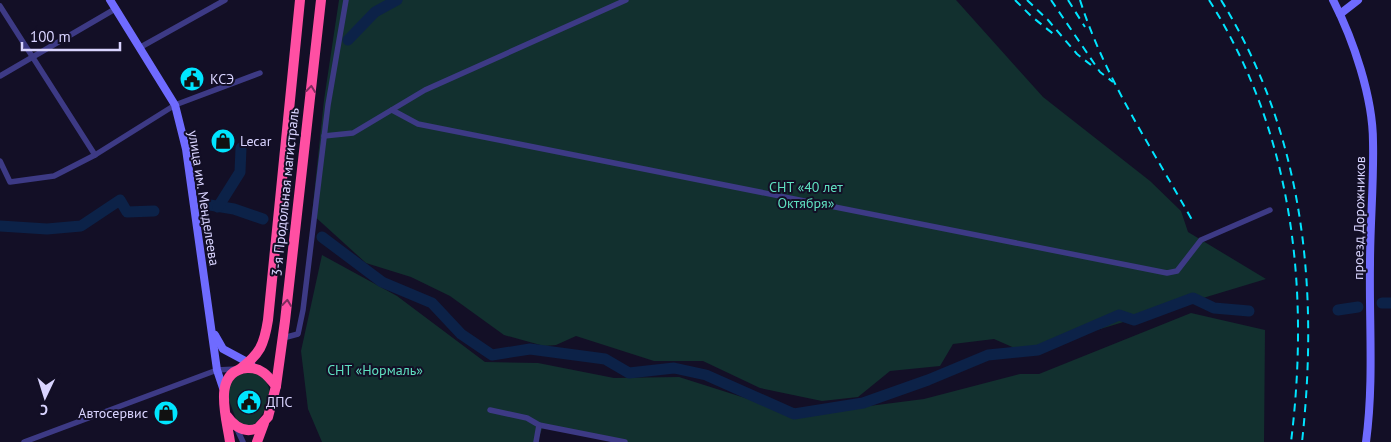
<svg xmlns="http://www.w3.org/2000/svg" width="1391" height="442" viewBox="0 0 1391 442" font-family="'PT Sans',sans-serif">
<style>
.green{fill:#12302f}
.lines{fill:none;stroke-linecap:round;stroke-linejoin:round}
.river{stroke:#0c2248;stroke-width:11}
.street{stroke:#3d3a85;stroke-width:5.5}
.secondary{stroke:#6f6bff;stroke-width:8}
.highway{stroke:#ff4fa3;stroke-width:10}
.rail{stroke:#00e5ff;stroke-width:2;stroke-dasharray:8 6;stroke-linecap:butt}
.oneway{stroke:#7d2c5e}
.labels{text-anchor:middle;stroke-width:4;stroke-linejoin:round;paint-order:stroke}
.poi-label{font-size:14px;fill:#d9d4ff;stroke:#130f26;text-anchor:start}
.park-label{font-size:14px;fill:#5fe0c0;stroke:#130f26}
.street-label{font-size:14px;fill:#d9d4ff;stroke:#130f26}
</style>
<rect width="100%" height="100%" fill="#130f26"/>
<!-- green -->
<g class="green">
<polygon points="339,0 956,0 1043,97 1150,181 1181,211 1188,232 1266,279 1024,352 994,339 953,344 940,366 890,371 858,397 822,401 760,388 703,361 654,361 576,336 556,345 544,346 504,335 450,296 411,277 366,263 312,214 324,100"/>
<polygon points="322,255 397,296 485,362 538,363 614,378 679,377 799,415 924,399 1020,374 1039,374 1191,313 1265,330 1264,442 623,442 544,424 537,442 322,442 308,409 301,351"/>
<path d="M 252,372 C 282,384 268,411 251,428 L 237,422 L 229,400 L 228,385 L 239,374 Z"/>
</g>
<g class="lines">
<!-- river -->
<g class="river">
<polyline points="348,40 375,12 397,0"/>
<polyline points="210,205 234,209 263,219"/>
<polyline points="218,207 240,172 241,148"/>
<polyline points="0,226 47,229 81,226 120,200 127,212 154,211"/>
<polyline points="322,237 382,282 432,303 461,334 492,355 530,349 605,359 629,373 674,368 706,375 794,414 863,403 928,380 988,355 1038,350 1119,315 1134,320 1193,298 1214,308 1249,311"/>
<polyline points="1382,303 1391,303"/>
<polyline points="1338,310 1358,307"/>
</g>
<!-- street -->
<g class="street">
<polyline points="0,6 95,155"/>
<polyline points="139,48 225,0"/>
<polyline points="0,76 115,9"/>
<polyline points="392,110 418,124 1167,273 1177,271 1201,240 1270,210"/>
<polyline points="324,136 353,133 425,90 626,0"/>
<polyline points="0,161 10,182 54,176 95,155 175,105 260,73"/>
<polyline points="283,338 298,334 303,310 328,105 346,0"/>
<polyline points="490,410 527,418 539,425 625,442"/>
<polyline points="236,427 243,442"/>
<polyline points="24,442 217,370 237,369"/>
<polyline points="536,442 539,425"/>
</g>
<!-- secondary -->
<g class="secondary">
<polyline points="110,0 175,105 186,149 217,370 223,388"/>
<path d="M 1333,0 C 1353,39 1373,97 1373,142 C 1374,182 1370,223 1370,264 C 1369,324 1374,382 1366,442"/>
<polyline points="1340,14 1358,0"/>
<polyline points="215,335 223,349 251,364"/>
</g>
<!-- highway -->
<g class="highway">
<path d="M 240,369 C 260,354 264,345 268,320 L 300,0"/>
<polyline points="276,386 285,321 321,0"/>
<path d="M 227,416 C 234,426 244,434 258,428 L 268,417 L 276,386 C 268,376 261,367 247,368 C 211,371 227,419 230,442"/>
<polyline points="257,442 264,423"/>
</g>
<!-- rail -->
<g class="rail">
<polyline points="1015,0 1031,16 1056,36"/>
<polyline points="1027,0 1048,20 1077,54 1091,65"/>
<polyline points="1051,0 1100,72 1113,82"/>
<polyline points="1068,0 1085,27"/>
<path d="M 1080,0 C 1105,79 1152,148 1192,220"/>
<path d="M 1209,0 C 1293,133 1310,288 1291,442"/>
<path d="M 1221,0 C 1304,134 1319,288 1302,442"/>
</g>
</g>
<!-- one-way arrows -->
<defs><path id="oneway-chevron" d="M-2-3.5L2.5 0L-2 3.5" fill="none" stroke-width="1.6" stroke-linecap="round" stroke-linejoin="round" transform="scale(1.25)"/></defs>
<g class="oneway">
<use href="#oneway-chevron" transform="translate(311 89) rotate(-83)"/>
<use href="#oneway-chevron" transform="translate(287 303) rotate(-84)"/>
</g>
<!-- icons -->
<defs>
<symbol id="civic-disc" viewBox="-11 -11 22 22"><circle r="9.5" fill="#00e5ff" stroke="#130f26"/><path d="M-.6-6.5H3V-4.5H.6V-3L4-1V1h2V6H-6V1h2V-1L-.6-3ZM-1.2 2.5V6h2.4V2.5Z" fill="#111"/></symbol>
<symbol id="shop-disc" viewBox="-11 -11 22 22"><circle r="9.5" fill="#00e5ff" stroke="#130f26"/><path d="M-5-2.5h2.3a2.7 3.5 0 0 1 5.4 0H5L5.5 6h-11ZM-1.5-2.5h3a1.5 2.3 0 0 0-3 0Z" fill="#111"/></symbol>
</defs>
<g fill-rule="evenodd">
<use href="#civic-disc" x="178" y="65" width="28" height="28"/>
<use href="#shop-disc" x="209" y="127" width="28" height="28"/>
<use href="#civic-disc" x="235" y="388" width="28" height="28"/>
<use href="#shop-disc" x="152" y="399" width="28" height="28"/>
</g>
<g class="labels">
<!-- poi labels -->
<g class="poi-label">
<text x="210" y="84">КСЭ</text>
<text x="240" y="146">Lecar</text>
<text x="266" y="407">ДПС</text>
<text x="148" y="418" text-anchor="end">Автосервис</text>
</g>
<!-- park labels -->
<g class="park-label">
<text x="806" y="192">СНТ «40 лет<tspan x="806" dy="16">Октября»</tspan></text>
<text x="375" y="375">СНТ «Нормаль»</text>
</g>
<!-- street labels -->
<g class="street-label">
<text transform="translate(285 192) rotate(-84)" y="5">3-я Продольная магистраль</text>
<text transform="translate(204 198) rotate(81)" y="5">улица им. Менделеева</text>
<text transform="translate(1359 218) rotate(-89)" y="5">проезд Дорожников</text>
</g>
</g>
<!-- north arrow -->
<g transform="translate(45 397) rotate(184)" stroke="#130f26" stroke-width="4" paint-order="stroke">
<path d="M0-4L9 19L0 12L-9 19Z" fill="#d9d4ff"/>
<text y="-8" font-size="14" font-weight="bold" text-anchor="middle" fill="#d9d4ff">С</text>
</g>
<!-- scale -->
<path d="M22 42v8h98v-8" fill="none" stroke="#d9d4ff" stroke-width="2.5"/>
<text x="30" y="42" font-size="15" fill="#d9d4ff" stroke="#130f26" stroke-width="4" paint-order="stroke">100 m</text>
</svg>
